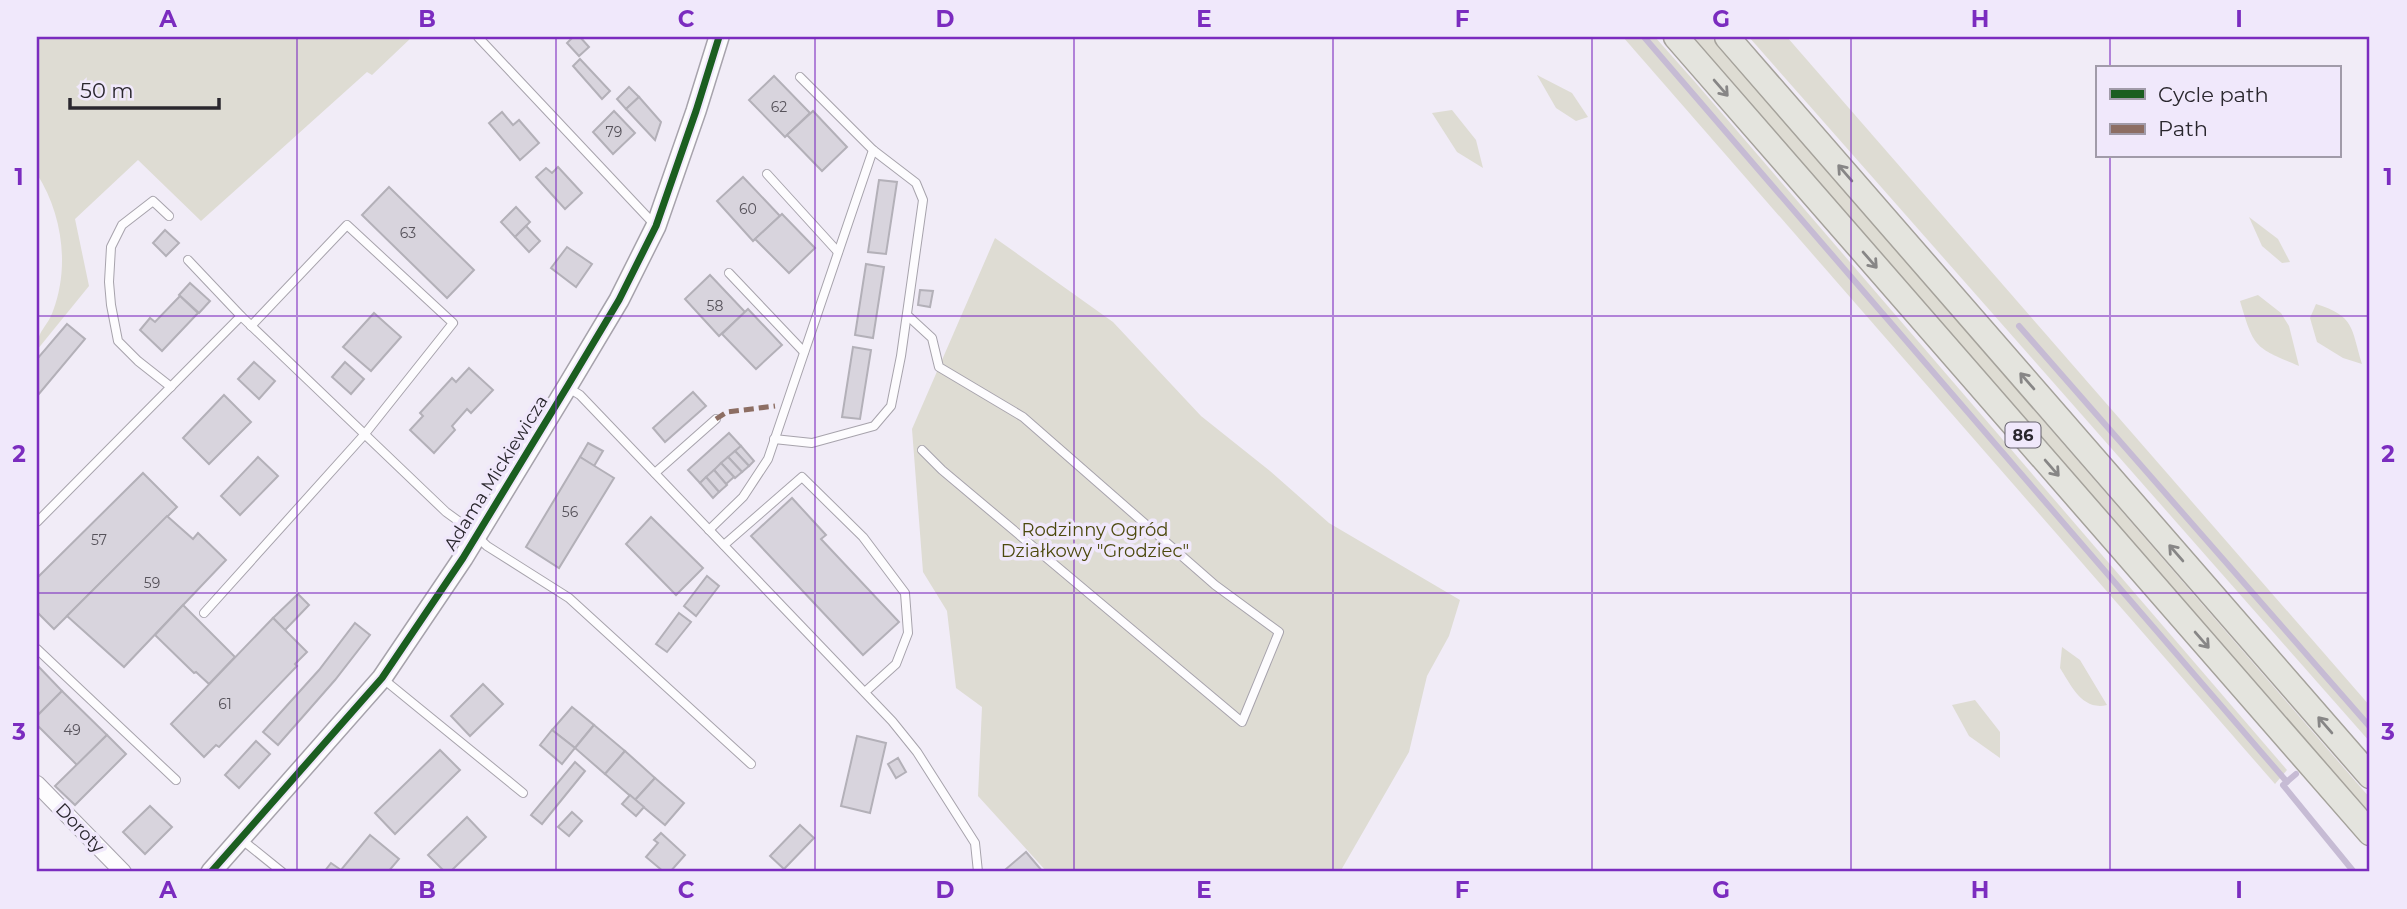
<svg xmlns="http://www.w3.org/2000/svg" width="2407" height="909" viewBox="0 0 2407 909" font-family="Montserrat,sans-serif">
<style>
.green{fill:#dedcd3}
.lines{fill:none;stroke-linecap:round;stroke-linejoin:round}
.stream{stroke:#c6bbd4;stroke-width:6}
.building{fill:#d8d4dd;stroke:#b3b0b8;stroke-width:2}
.service-casing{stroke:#a7a3ac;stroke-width:10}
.minor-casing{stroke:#a7a3ac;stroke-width:18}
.tertiary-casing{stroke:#a7a3ac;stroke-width:22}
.primary-casing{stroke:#a5a29b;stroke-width:27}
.service{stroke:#fdfcfe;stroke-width:8}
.minor{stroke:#fdfcfe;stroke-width:16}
.tertiary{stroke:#fdfcfe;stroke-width:19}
.primary{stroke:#e4e4de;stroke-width:24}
.quiet{stroke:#8d6e63;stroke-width:5;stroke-dasharray:10 5;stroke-linecap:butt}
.cycleway-casing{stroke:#f0e8fb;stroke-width:11}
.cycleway{stroke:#1b5e20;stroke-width:7}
.oneway{stroke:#878686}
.grid{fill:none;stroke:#7b2cbf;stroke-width:2;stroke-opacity:0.55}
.labels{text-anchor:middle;stroke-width:7;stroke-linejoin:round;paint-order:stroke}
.number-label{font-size:14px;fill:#56525a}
.shield{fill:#f0e8fb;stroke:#65616c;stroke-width:2}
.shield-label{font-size:16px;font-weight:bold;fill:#2a272e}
.street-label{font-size:18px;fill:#2a272e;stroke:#f0e8fb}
.park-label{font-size:18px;fill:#4c490e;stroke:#f0e8fb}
.neatline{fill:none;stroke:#7b2cbf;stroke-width:2.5}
.grid-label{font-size:23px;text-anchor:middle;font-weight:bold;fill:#7b2cbf}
</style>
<rect width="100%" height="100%" fill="#f1ecf7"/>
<!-- green -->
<g class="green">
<path d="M 37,37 L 412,37 L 372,75 L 367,72 L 201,221 L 138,160 L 75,219 L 89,286 L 37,350 C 37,330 47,328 53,311 C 70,266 62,213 37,174 Z"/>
<polygon points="1623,37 1655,37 1695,82 2287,770 2275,784"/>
<polygon points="1693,37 1711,37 2370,798 2370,813"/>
<polygon points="1749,37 1787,37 2370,706 2370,742"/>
<polygon points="1537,75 1572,93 1588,117 1576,121 1556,108"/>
<polygon points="1452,110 1476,140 1483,168 1457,152 1432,113"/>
<polygon points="2249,217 2278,239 2290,262 2282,263 2262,246"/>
<polygon points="995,238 1113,322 1201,416 1270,471 1329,523 1460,600 1449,636 1427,676 1409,752 1340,872 1047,872 978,796 982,707 956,688 947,611 923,572 912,429"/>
<path d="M 2258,295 L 2281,313 L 2289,326 L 2299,366 C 2254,347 2254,348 2240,301 Z"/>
<path d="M 2316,304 C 2355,316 2351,328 2362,364 L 2343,358 L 2317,342 L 2310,318 Z"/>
<path d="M 2062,647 L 2080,660 L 2107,705 C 2082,711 2071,685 2060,668 Z"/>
<polygon points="1975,700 2000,732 2000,758 1969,736 1952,705"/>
</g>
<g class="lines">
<!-- stream -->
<g class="stream">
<polyline points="1644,37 2287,782"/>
<polyline points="2019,326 2370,727"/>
<polyline points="2296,774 2283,785 2354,872"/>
</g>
</g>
<!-- building -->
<g class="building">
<polygon points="573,37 580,37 589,47 579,56 567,43"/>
<polygon points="580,59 610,91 602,99 573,66"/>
<polygon points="774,76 810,113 785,137 749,100"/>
<polygon points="629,87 639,97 626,109 617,99"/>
<polygon points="639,97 661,122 655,140 626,109"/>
<polygon points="614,111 635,133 613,154 593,132"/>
<polygon points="813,111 847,147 822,171 787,135"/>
<polygon points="502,112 513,125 519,120 539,143 520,160 489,123"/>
<polygon points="558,167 582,193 565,209 536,177 546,168 552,173"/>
<polygon points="743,177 780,216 753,241 717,201"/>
<polygon points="879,180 897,182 886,254 868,252"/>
<polygon points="389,187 474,270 447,298 362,215"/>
<polygon points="516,207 530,222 515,237 501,222"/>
<polygon points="782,214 815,248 789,273 755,239"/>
<polygon points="526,226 540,241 529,252 515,237"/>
<polygon points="165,230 179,243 166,256 153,243"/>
<polygon points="567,247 592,264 576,287 551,268"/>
<polygon points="866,264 884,267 873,338 855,335"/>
<polygon points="710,275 745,312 719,336 685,299"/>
<polygon points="190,283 210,301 199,313 179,295"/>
<polygon points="920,290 933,291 930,307 918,305"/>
<polygon points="180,296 198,313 162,351 140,330 150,318 155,322"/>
<polygon points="748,309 782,345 756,369 722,334"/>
<polygon points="374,313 401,337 371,371 343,347"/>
<polygon points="67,324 85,339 38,395 37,359"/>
<polygon points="853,347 871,350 860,419 842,417"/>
<polygon points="254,362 275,381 259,399 238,379"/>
<polygon points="345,362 364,379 351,394 332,377"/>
<polygon points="469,368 493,390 471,413 467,409 452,426 455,430 434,453 410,430 423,416 420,413 452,378 456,382"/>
<polygon points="693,392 706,406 665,442 653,428"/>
<polygon points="224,395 251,422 209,464 183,438"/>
<polygon points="729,433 741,446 700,483 688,470"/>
<polygon points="588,443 603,451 594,466 580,457"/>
<polygon points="741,446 754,461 749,466 735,451"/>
<polygon points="735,451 749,466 742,472 728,457"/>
<polygon points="258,457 278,476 240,515 221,496"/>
<polygon points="580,457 614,478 559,568 526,547"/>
<polygon points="728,457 742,472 735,478 721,463"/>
<polygon points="721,463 734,477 726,484 714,470"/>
<polygon points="714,470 727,485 719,492 706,477"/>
<polygon points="143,473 177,507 54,629 37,612 37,578"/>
<polygon points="706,477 719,492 713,498 700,483"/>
<polygon points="792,498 826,535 821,539 899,622 863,655 751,536"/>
<polygon points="167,516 193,539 198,533 226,560 124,667 67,616"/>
<polygon points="651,517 703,568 676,595 626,544"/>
<polygon points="707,576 719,586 696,616 684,606"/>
<polygon points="298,594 309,605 285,630 273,618"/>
<polygon points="183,605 235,657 209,684 196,672 194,673 155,635"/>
<polygon points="679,613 691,622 667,652 656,644"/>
<polygon points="273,618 307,652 295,664 297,666 219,747 216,745 204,757 171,724"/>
<polygon points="355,623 370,635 335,680 278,745 263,732 319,670"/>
<polygon points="37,665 62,691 37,716"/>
<polygon points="483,684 503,704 470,736 451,716"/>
<polygon points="62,691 107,735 77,765 37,725 37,716"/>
<polygon points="572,707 594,725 575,748 552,730"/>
<polygon points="594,725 625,751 605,774 575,748"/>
<polygon points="552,730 575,748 562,764 540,745"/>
<polygon points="107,735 126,754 75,805 55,786"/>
<polygon points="857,736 886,743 870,813 841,806"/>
<polygon points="256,741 270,754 239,788 225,775"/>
<polygon points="440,750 460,770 395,834 375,813"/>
<polygon points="625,751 655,778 635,800 605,774"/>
<polygon points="898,758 906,772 896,778 888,764"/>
<polygon points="575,762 585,771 542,824 531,815"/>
<polygon points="655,778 684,803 665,825 635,800"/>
<polygon points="630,795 644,807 636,816 622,804"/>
<polygon points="150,806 172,827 145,854 123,832"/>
<polygon points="572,812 582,821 569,836 558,827"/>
<polygon points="467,817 486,837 450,872 445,872 428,855"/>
<polygon points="800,825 814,838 784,869 770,856"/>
<polygon points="661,833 685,855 670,872 664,872 646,857 658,843 654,840"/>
<polygon points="370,835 399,859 388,872 324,872 331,863 341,870"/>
<polygon points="1026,852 1043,872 1009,872 1006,869"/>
</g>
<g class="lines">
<defs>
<g id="service">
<polyline points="478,37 654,224"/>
<polyline points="767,174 838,252"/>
<polyline points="169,216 153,201 122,225 111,247 109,282 111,305 118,341 138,361 171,387"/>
<polyline points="188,260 241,316 446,512 468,528 487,546 569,598 751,764"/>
<polyline points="729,273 804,352"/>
<polyline points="907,315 932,338 939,367 1023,417 1215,585 1279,632 1242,722 942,470 922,450"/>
<polyline points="567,387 580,395 892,721 917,752 975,843 978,872"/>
<polyline points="774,439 812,443 874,426 891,406 901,356 923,200 916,183 873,150 800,77"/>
<polyline points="655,473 716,419"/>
<polyline points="37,522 241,316"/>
<polyline points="709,530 743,497 768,459 873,150"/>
<polyline points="724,545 802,477 863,537 905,593 908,633 896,664 865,692"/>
<polyline points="204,613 364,435 453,323 347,225 251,326"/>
<polyline points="37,649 176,780"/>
<polyline points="382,678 523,793"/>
<polyline points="241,839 282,872"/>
</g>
<polyline id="minor" points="37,784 123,872"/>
<polyline id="tertiary" points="211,872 382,678 463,558 567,387 619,300 656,226 696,111 719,37"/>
<g id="primary">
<polyline points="1676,37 2370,833"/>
<polyline points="1727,37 2370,776"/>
</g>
</defs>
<!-- service casing -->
<use href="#service" class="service-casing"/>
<!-- minor casing -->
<use href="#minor" class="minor-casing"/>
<!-- tertiary casing -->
<use href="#tertiary" class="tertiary-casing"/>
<!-- primary casing -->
<use href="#primary" class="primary-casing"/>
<!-- service -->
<use href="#service" class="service"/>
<!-- minor -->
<use href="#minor" class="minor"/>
<!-- tertiary -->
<use href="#tertiary" class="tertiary"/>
<!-- primary -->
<use href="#primary" class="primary"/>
<!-- quiet -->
<polyline class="quiet" points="716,419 727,412 775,406"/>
<defs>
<polyline id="cycleway" points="211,872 382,678 463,558 567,387 619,300 656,226 696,111 719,37"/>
</defs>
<!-- cycleway casing -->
<use href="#cycleway" class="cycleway-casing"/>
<!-- cycleway -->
<use href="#cycleway" class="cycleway"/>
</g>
<!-- one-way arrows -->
<defs><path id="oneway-shaft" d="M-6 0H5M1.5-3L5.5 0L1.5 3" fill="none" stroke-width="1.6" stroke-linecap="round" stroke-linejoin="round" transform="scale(1.75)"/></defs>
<g class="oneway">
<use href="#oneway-shaft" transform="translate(1721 88) rotate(49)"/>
<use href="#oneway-shaft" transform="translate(1845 173) rotate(-131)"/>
<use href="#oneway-shaft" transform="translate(1870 260) rotate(49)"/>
<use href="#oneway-shaft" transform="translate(2027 381) rotate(-131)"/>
<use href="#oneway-shaft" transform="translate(2052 468) rotate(49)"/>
<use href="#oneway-shaft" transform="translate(2176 553) rotate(-131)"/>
<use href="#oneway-shaft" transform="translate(2202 640) rotate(49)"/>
<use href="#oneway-shaft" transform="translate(2325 725) rotate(-131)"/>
</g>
<!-- grid -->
<path class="grid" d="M 297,37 L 297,872M 556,37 L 556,872M 815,37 L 815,872M 1074,37 L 1074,872M 1333,37 L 1333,872M 1592,37 L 1592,872M 1851,37 L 1851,872M 2110,37 L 2110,68M 2110,156 L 2110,872M 37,316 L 2370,316M 37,593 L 2370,593"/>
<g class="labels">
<!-- number labels -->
<g class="number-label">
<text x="779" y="112">62</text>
<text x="614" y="137">79</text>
<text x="748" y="214">60</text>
<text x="408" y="238">63</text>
<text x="715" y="311">58</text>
<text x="570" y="517">56</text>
<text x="99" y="545">57</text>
<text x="152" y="588">59</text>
<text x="225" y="709">61</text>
<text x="72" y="735">49</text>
</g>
<!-- shield labels -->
<rect class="shield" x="2005.5" y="422.5" width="35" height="25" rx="5"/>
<g class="shield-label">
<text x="2023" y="441">86</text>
</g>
<!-- street labels -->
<g class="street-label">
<text transform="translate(496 473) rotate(-58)" y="6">Adama Mickiewicza</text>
<text transform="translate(80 828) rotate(46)" y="6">Doroty</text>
</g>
<!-- park labels -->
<g class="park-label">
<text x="1095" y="536">Rodzinny Ogród<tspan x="1095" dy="21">Działkowy "Grodziec"</tspan></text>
</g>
</g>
<!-- border -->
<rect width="2407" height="909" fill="none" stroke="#f0e8fb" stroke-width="77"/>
<!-- legend -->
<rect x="2096" y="66" width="245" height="91" fill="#f0e8fb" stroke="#a19ba9" stroke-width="2"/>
<rect x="2110" y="89" width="35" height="10" fill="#1b5e20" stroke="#a19ba9" stroke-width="2"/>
<text x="2158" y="102" font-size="21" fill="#2a272e">Cycle path</text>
<rect x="2110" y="124" width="35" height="10" fill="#8d6e63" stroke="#a19ba9" stroke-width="2"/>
<text x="2158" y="136" font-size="21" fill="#2a272e">Path</text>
<!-- scale -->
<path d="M70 98v10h149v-10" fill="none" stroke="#2a272e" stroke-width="3.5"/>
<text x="80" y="98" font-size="21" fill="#2a272e" stroke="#f0e8fb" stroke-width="5" paint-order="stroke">50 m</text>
<rect x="38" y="38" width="2330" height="832" class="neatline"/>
<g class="grid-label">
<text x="168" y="27">A</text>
<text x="427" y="27">B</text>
<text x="686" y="27">C</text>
<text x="945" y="27">D</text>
<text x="1204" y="27">E</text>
<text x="1462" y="27">F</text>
<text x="1721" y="27">G</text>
<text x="1980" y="27">H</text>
<text x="2239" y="27">I</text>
<text x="19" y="185">1</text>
<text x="2388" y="185">1</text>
<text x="19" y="462">2</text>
<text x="2388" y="462">2</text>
<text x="19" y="740">3</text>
<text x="2388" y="740">3</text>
<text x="168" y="898">A</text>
<text x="427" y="898">B</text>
<text x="686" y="898">C</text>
<text x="945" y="898">D</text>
<text x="1204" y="898">E</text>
<text x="1462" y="898">F</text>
<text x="1721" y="898">G</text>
<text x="1980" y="898">H</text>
<text x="2239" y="898">I</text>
</g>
</svg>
